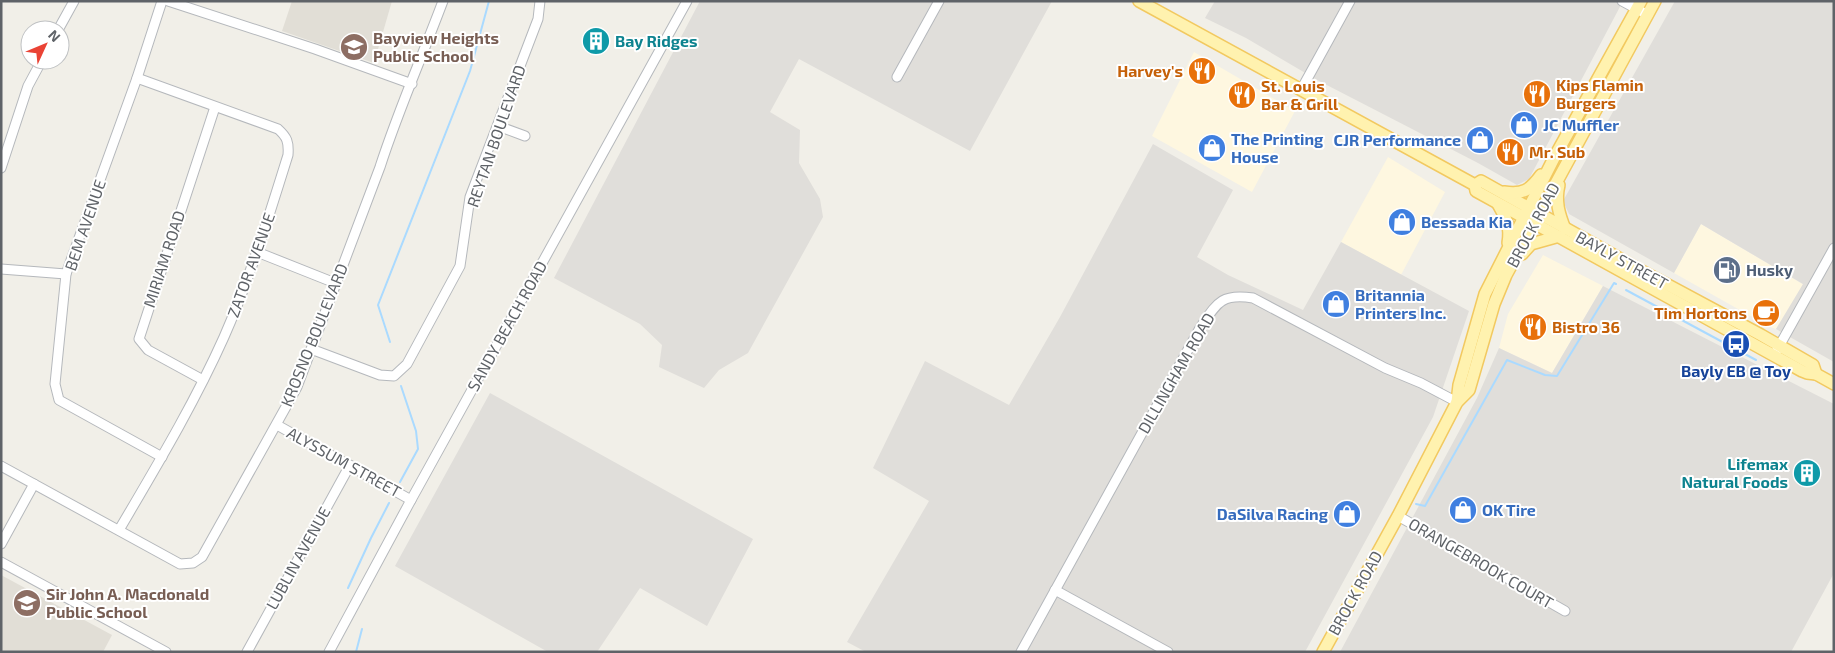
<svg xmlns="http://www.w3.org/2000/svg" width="1835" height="653" viewBox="0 0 1835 653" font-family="'Exo 2',sans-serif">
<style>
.commercial{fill:#fef7e0}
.industrial{fill:#e0deda}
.education{fill:#e1ded6}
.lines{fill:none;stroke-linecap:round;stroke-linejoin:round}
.stream{stroke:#aadaff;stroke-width:2}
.minor-casing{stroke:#b5b8bc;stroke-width:11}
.major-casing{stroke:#f2c960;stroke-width:14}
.minor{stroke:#fff;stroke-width:9}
.major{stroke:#fff2af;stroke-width:11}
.labels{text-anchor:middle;stroke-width:4;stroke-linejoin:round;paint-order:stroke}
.education-label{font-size:16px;font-weight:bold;fill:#785e54;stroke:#fff;text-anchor:start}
.culture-label{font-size:16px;font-weight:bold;fill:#0d838f;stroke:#fff;text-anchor:start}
.food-label{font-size:16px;font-weight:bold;fill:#c56008;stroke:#fff;text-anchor:start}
.shop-label{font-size:16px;font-weight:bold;fill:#366cbe;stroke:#fff;text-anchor:start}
.street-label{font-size:16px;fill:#5f6368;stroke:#fff}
.service-label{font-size:16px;font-weight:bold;fill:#4e5e75;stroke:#fff;text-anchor:start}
.transit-label{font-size:16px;font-weight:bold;fill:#164399;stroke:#fff}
</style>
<rect width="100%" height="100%" fill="#f1efe8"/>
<!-- commercial -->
<g class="commercial">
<polygon points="1194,52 1295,111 1252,192 1152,136"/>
<polygon points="1388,157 1445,192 1401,275 1341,242"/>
<polygon points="1701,224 1804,285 1776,329 1770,327 1674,273"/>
<polygon points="1543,255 1603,286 1552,373 1499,348 1508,314"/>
</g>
<!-- industrial -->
<g class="industrial">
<polygon points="700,1 1052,1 970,151 799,59 770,112 800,130 799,163 820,199 823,217 748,353 719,370 704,388 659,367 662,345 640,324 554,278"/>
<polygon points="1215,1 1623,1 1529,179 1517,185 1478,163 1319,81 1246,38 1205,18"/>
<polygon points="1675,1 1834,1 1834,362 1776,329 1803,284 1701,224 1674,273 1569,214 1563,201"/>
<polygon points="1153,144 1233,190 1197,257 1228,275 1303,310 1341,242 1469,311 1433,417 1305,652 866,652 847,642 929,501 873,468 925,361 1009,405 1060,317"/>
<polygon points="1603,286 1834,404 1834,573 1791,652 1340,652 1477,398 1499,348 1552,373"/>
<polygon points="490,393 753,539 707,626 640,588 597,652 548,652 395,566"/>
</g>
<!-- education -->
<g class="education">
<polygon points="292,1 392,1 374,63 282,31"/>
<polygon points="1,575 112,635 103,652 1,652"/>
</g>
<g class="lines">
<!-- stream -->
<g class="stream">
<polyline points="1626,290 1756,360"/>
<polyline points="390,342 378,305 470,71 489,1"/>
<polyline points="400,482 418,449 416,431 401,386"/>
<polyline points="1416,504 1425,506 1507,360 1545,375 1557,376 1614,283 1616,284"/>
<polyline points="348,588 371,538 389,503"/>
<polyline points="356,652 362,629"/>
</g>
<defs>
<g id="minor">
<polyline points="162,1 137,78 66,274 55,384 59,400 162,457"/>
<polyline points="168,1 315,49 412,84"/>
<polyline points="1622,1 1648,15"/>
<polyline points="58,30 74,1"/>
<polyline points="897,77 939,1"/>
<polyline points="1301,90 1350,1"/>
<polyline points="498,126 525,136"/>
<polyline points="1,168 28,86 42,60"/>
<polyline points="257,252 335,283"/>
<polyline points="1,269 66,274"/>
<polyline points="311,349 380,375 394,376 407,364 460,266 470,197 538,19 540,1"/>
<polyline points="1777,350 1834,248"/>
<polyline points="203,380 148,350 139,339 215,107"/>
<polyline points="277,425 411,500"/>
<path d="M 1,466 L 180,564 L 193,563 L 202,557 L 297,387 L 380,167 C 398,111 422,57 443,1"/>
<polyline points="1398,516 1565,611"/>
<path d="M 119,530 C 156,467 194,404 224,337 C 250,278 269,216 288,155 C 289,142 287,137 278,129 L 137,78"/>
<polyline points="1,544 34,484"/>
<polyline points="1,562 166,652"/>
<polyline points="1055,590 1168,652"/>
<polyline points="247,652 350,465"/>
<polyline points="329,652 411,500 687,1"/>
<path d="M 1021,652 L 1200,328 C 1217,303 1221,293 1253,298 L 1385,368 L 1421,383 L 1457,402"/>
</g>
<g id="major">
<polyline points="1139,1 1475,185 1481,181 1640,270 1761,335 1813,365 1816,374"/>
<polyline points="1475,185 1476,191 1802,371 1807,373 1816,374 1834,384"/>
<path d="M 1559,185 C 1555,201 1559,214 1565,229"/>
<path d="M 1504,192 C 1523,195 1530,190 1541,175"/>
<path d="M 1498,204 C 1506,218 1511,227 1508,243"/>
<polyline points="1522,254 1531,244 1556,237"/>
<polyline points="1457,402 1459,385 1485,294 1554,158 1641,1"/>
<polyline points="1323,652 1398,516 1457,402 1469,390 1494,304 1506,275 1655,1"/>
</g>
</defs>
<!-- minor casing -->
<use href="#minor" class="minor-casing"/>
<!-- major casing -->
<use href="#major" class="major-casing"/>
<!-- minor -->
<use href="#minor" class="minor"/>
<!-- major -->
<use href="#major" class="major"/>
</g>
<!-- icons -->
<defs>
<symbol id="building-disc" viewBox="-11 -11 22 22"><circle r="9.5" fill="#0f9aa8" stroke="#fff"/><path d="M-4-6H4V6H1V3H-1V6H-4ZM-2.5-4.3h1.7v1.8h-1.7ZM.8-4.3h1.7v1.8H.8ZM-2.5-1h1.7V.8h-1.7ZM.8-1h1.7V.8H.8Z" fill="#fff"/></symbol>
<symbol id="school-disc" viewBox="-11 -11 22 22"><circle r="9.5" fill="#8d6e63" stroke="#fff"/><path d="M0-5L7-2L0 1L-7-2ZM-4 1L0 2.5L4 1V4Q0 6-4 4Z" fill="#fff"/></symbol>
<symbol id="restaurant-disc" viewBox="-11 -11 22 22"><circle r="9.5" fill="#e8710a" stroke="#fff"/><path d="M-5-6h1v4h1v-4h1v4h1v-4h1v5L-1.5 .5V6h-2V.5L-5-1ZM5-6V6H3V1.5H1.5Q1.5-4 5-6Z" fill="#fff"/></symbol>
<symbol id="shop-disc" viewBox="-11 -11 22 22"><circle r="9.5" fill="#3f7fe0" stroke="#fff"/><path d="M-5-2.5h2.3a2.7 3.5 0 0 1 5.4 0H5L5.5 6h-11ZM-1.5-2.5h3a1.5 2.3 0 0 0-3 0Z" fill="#fff"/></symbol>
<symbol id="fuel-disc" viewBox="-11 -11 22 22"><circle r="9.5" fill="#5c6f8a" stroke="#fff"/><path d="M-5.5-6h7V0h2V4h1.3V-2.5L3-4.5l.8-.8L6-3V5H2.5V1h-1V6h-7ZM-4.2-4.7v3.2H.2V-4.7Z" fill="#fff"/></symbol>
<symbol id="cafe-disc" viewBox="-11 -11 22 22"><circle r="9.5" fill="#e8710a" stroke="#fff"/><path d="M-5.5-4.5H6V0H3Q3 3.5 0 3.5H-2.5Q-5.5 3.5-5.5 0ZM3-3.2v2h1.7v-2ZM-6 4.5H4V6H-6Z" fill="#fff"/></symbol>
<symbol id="bus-disc" viewBox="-11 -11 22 22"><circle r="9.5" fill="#1a4fb4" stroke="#fff"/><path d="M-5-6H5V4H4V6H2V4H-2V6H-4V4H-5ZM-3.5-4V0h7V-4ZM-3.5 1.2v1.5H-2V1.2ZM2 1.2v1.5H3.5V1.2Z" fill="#fff"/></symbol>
</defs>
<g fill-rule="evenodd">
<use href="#building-disc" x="580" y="25" width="32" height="32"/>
<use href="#school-disc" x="338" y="31" width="32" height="32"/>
<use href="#restaurant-disc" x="1186" y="55" width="32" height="32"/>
<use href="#restaurant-disc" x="1521" y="78" width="32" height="32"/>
<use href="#restaurant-disc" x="1226" y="79" width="32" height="32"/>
<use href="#shop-disc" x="1508" y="109" width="32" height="32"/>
<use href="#shop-disc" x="1464" y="124" width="32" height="32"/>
<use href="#shop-disc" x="1196" y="132" width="32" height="32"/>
<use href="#restaurant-disc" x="1494" y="136" width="32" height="32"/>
<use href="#shop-disc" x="1386" y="206" width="32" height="32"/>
<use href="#fuel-disc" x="1711" y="254" width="32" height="32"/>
<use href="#shop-disc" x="1320" y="288" width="32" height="32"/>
<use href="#cafe-disc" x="1750" y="297" width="32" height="32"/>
<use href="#restaurant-disc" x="1517" y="311" width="32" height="32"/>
<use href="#bus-disc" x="1720" y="328" width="32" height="32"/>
<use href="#building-disc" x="1791" y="457" width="32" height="32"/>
<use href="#shop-disc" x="1447" y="494" width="32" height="32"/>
<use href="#shop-disc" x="1331" y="498" width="32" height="32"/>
<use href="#school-disc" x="11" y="587" width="32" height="32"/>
</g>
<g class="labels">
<!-- education labels -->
<g class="education-label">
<text x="373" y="44">Bayview Heights<tspan x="373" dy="18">Public School</tspan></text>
<text x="46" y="600">Sir John A. Macdonald<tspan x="46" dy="18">Public School</tspan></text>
</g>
<!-- culture labels -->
<g class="culture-label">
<text x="615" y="47">Bay Ridges</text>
<text x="1788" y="470" text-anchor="end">Lifemax<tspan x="1788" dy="18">Natural Foods</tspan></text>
</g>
<!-- food labels -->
<g class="food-label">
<text x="1183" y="77" text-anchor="end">Harvey's</text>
<text x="1556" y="91">Kips Flamin<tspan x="1556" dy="18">Burgers</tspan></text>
<text x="1261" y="92">St. Louis<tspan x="1261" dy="18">Bar &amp; Grill</tspan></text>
<text x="1529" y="158">Mr. Sub</text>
<text x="1747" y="319" text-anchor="end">Tim Hortons</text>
<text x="1552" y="333">Bistro 36</text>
</g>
<!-- shop labels -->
<g class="shop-label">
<text x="1543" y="131">JC Muffler</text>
<text x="1231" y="145">The Printing<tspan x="1231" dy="18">House</tspan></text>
<text x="1461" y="146" text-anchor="end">CJR Performance</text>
<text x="1421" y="228">Bessada Kia</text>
<text x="1355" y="301">Britannia<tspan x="1355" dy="18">Printers Inc.</tspan></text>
<text x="1482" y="516">OK Tire</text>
<text x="1328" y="520" text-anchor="end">DaSilva Racing</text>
</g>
<!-- street labels -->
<g class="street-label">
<text transform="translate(496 136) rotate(-71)" y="6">REYTAN BOULEVARD</text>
<text transform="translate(85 225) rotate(-71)" y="6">BEM AVENUE</text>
<text transform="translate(1533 225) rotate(-62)" y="6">BROCK ROAD</text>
<text transform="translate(164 259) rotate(-72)" y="6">MIRIAM ROAD</text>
<text transform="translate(1622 260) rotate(29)" y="6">BAYLY STREET</text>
<text transform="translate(251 265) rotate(-70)" y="6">ZATOR AVENUE</text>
<text transform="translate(507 326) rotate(-61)" y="6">SANDY BEACH ROAD</text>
<text transform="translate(314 335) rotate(-68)" y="6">KROSNO BOULEVARD</text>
<text transform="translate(1176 373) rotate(-60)" y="6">DILLINGHAM ROAD</text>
<text transform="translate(344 462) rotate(29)" y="6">ALYSSUM STREET</text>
<text transform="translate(298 558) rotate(-61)" y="6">LUBLIN AVENUE</text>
<text transform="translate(1481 563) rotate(30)" y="6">ORANGEBROOK COURT</text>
<text transform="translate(1355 593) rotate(-61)" y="6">BROCK ROAD</text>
</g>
<!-- service labels -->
<g class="service-label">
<text x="1746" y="276">Husky</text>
</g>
<!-- transit labels -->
<g class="transit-label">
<text x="1736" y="377">Bayly EB @ Toy</text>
</g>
</g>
<!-- border -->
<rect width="1835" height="653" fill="none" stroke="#5f6368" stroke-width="5"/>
<!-- north arrow -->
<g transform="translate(45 45) rotate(46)"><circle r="24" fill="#ffffff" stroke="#bfc1c3"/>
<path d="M0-4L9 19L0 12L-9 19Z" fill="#ea4335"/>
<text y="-8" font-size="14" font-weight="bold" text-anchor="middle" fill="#5f6368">N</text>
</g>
</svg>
